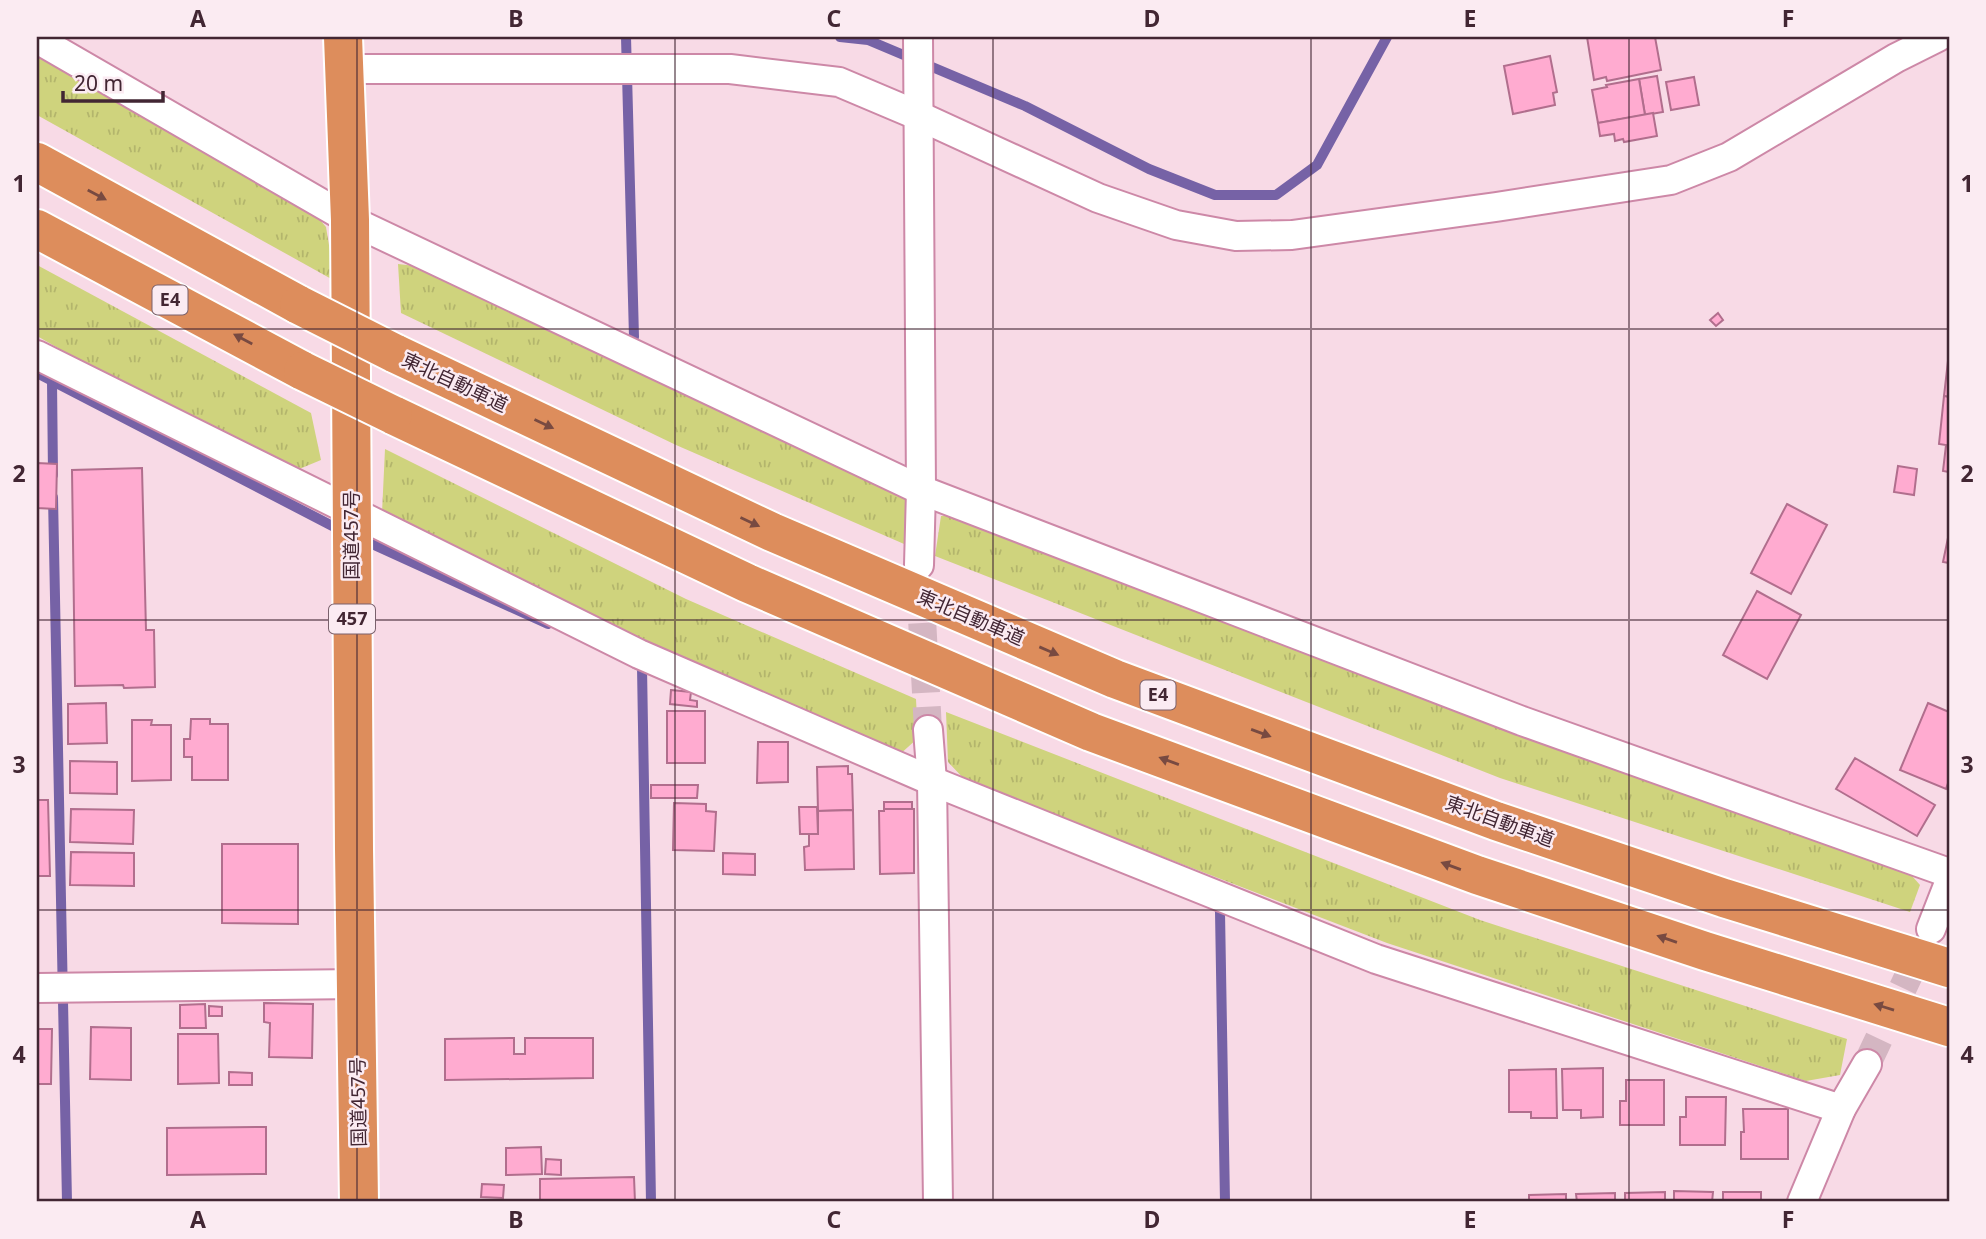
<svg xmlns="http://www.w3.org/2000/svg" width="1986" height="1239" viewBox="0 0 1986 1239" font-family="'Noto Sans','Noto Sans JP',sans-serif">
<style>
.grass{fill:url(#grass-tufts)}
.lines{fill:none;stroke-linecap:round;stroke-linejoin:round}
.stream{stroke:#7662a6;stroke-width:10}
.building{fill:#ffabd0;stroke:#b16e8d;stroke-width:2}
.street-tunnel{stroke:#d4b6c2;stroke-width:28;stroke-dasharray:28 14;stroke-linecap:butt}
.street-casing{stroke:#cd88a7;stroke-width:32}
.highway-casing{stroke:#fff;stroke-width:42}
.street{stroke:#fff;stroke-width:28}
.highway{stroke:#dd8d5c;stroke-width:38}
.highway-bridge-casing{stroke:#fff;stroke-width:42;stroke-linecap:butt}
.highway-bridge{stroke:#dd8d5c;stroke-width:38}
.oneway{fill:#784a41}
.grid{fill:none;stroke:#422633;stroke-width:2;stroke-opacity:0.55}
.labels{text-anchor:middle;stroke-width:5;stroke-linejoin:round;paint-order:stroke}
.shield{fill:#fbebf2;stroke:#7a616c;stroke-width:2}
.shield-label{font-size:18px;font-weight:bold;fill:#422633}
.street-label{font-size:19px;fill:#422633;stroke:#fbebf2}
.neatline{fill:none;stroke:#422633;stroke-width:2.5}
.grid-label{font-size:23px;text-anchor:middle;font-weight:bold;fill:#422633}
</style>
<defs>
<pattern id="grass-tufts" width="24" height="20" patternUnits="userSpaceOnUse" patternTransform="scale(1.75)"><rect width="24" height="20" fill="#cfd37d"/><path d="M3 7l-1-3M5 7V3M7 7l1-3M15 17l-1-3M17 17v-4M19 17l1-3" fill="none" stroke="#b3b56c"/></pattern>
</defs>
<rect width="100%" height="100%" fill="#f8dae6"/>
<!-- grass -->
<g class="grass">
<polygon points="37,51 292,187 326,227 335,281 37,115"/>
<polygon points="398,264 424,267 902,492 911,503 911,547 676,445 401,313"/>
<polygon points="37,265 311,413 321,460 292,472 93,368 37,336"/>
<polygon points="385,449 686,599 916,699 918,738 898,756 637,638 382,513"/>
<polygon points="965,515 1905,868 1920,885 1910,912 1500,778 935,556 941,516"/>
<polygon points="946,712 1480,920 1847,1039 1840,1075 1806,1081 1387,943 966,781 948,762"/>
</g>
<g class="lines">
<!-- stream -->
<g class="stream">
<polyline points="626,37 634,337"/>
<polyline points="840,37 868,40 1025,106 1149,169 1215,195 1276,195 1317,165 1387,37"/>
<polyline points="37,373 344,532"/>
<polyline points="52,381 53,475"/>
<polyline points="53,497 67,1202"/>
<polyline points="361,539 548,624"/>
<polyline points="635,664 642,667 651,1202"/>
<polyline points="1220,912 1225,1202"/>
</g>
</g>
<!-- building -->
<g class="building">
<polygon points="1587,37 1655,37 1661,70 1607,81 1606,77 1594,80"/>
<polygon points="1550,56 1557,92 1553,93 1555,105 1513,114 1504,66"/>
<polygon points="1657,76 1663,112 1645,115 1639,79"/>
<polygon points="1694,77 1699,105 1671,110 1666,82"/>
<polygon points="1639,79 1645,115 1598,123 1592,90 1607,87 1606,85"/>
<polygon points="1653,113 1657,136 1624,142 1623,139 1615,141 1614,134 1600,136 1598,123"/>
<polygon points="1718,313 1723,320 1716,326 1710,320"/>
<polygon points="1949,352 1949,397 1944,396"/>
<polygon points="1944,396 1949,397 1949,472 1943,471 1946,445 1939,444"/>
<polygon points="37,463 57,464 56,509 37,508"/>
<polygon points="1898,466 1917,469 1914,495 1894,492"/>
<polygon points="142,468 146,630 154,630 155,687 124,688 123,685 75,686 72,470"/>
<polygon points="1787,504 1827,525 1791,594 1751,573"/>
<polygon points="1949,533 1949,563 1943,562"/>
<polygon points="1757,591 1801,615 1767,679 1723,655"/>
<polygon points="671,690 691,692 690,700 697,701 697,707 670,704"/>
<polygon points="106,703 107,743 68,744 68,704"/>
<polygon points="1928,703 1949,712 1949,780 1946,789 1900,770"/>
<rect x="667" y="711" width="38" height="52"/>
<polygon points="191,719 210,719 210,724 228,724 228,780 192,780 192,757 184,757 184,739 190,739"/>
<polygon points="132,720 152,720 151,725 171,725 171,780 132,781"/>
<polygon points="758,742 788,742 788,782 757,783"/>
<polygon points="1855,758 1935,805 1917,836 1836,789"/>
<polygon points="70,761 117,762 117,794 70,793"/>
<polygon points="848,766 848,774 852,774 853,810 818,811 817,767"/>
<polygon points="651,785 698,785 697,798 651,798"/>
<polygon points="37,800 48,800 50,876 37,876"/>
<rect x="884" y="802" width="28" height="7"/>
<polygon points="674,803 706,804 706,811 716,812 714,851 673,850"/>
<polygon points="799,807 817,807 818,834 800,834"/>
<polygon points="71,809 134,810 133,844 70,842"/>
<polygon points="884,809 914,809 914,873 880,874 879,811 884,811"/>
<polygon points="853,810 854,869 805,870 804,847 809,846 809,834 818,834 818,811"/>
<polygon points="222,844 298,844 298,924 222,923"/>
<polygon points="71,852 134,853 134,886 70,885"/>
<polygon points="723,853 755,854 755,875 723,874"/>
<polygon points="264,1003 313,1004 312,1058 269,1057 270,1023 264,1022"/>
<polygon points="205,1004 206,1028 180,1028 180,1005"/>
<polygon points="209,1006 222,1007 222,1016 209,1016"/>
<polygon points="91,1027 131,1028 131,1080 90,1079"/>
<polygon points="37,1029 52,1029 51,1084 37,1084"/>
<polygon points="178,1034 218,1034 219,1083 178,1084"/>
<polygon points="514,1038 514,1054 525,1054 525,1038 593,1038 593,1078 445,1080 445,1039"/>
<polygon points="1603,1068 1603,1117 1581,1118 1581,1110 1563,1110 1562,1069"/>
<polygon points="1556,1069 1557,1118 1531,1118 1531,1112 1509,1112 1509,1070"/>
<polygon points="229,1072 252,1073 252,1085 229,1085"/>
<polygon points="1626,1080 1664,1080 1664,1125 1620,1125 1620,1101 1626,1101"/>
<polygon points="1686,1097 1726,1097 1725,1145 1680,1145 1680,1117 1686,1117"/>
<polygon points="1743,1109 1788,1109 1788,1159 1741,1159 1741,1132 1744,1132"/>
<polygon points="266,1127 266,1174 167,1175 167,1128"/>
<polygon points="541,1147 542,1174 506,1175 506,1148"/>
<polygon points="546,1159 561,1160 561,1175 545,1174"/>
<polygon points="634,1177 635,1202 540,1202 540,1179"/>
<polygon points="482,1184 504,1185 503,1198 481,1197"/>
<polygon points="1674,1191 1713,1192 1712,1202 1674,1202"/>
<polygon points="1665,1192 1665,1202 1625,1202 1625,1193"/>
<rect x="1723" y="1192" width="38" height="10"/>
<polygon points="1615,1193 1615,1202 1577,1202 1576,1194"/>
<polygon points="1566,1194 1566,1202 1529,1202 1529,1195"/>
</g>
<g class="lines">
<!-- street-tunnel -->
<g class="street-tunnel">
<polyline points="920,581 928,730"/>
<polyline points="1867,1064 1924,943"/>
</g>
<defs>
<g id="street">
<polyline points="918,37 921,490 919,565"/>
<polyline points="37,39 350,220 921,490 1522,721 1949,873"/>
<polyline points="343,69 730,69 839,82 917,115 1098,198 1176,225 1236,236 1292,235 1496,207 1671,180 1729,157 1896,58 1938,37"/>
<polyline points="37,355 639,654 932,781 1376,959 1841,1109"/>
<polyline points="928,730 932,781 938,1202"/>
<polyline points="1931,929 1949,883"/>
<polyline points="37,988 357,984"/>
<polyline points="1802,1202 1841,1109 1867,1064"/>
</g>
<g id="highway">
<polyline points="343,37 350,220 354,849 359,1202"/>
<polyline points="37,162 299,305"/>
<polyline points="37,229 303,371"/>
<polyline points="394,353 772,532 1115,679 1496,821 1724,898 1949,968"/>
<polyline points="393,415 747,583 1091,732 1477,875 1705,951 1949,1027"/>
</g>
</defs>
<!-- street casing -->
<use href="#street" class="street-casing"/>
<!-- highway casing -->
<use href="#highway" class="highway-casing"/>
<!-- street -->
<use href="#street" class="street"/>
<!-- highway -->
<use href="#highway" class="highway"/>
<defs>
<g id="highway-bridge">
<polyline points="299,305 394,353"/>
<polyline points="303,371 393,415"/>
</g>
</defs>
<!-- highway-bridge casing -->
<use href="#highway-bridge" class="highway-bridge-casing"/>
<!-- highway-bridge -->
<use href="#highway-bridge" class="highway-bridge"/>
</g>
<!-- one-way arrows -->
<defs><path id="oneway-solid" d="M-6-.8H1V-3.2L6.5 0L1 3.2V.8H-6Z" transform="scale(1.75)"/></defs>
<g class="oneway">
<use href="#oneway-solid" transform="translate(97 195) rotate(28)"/>
<use href="#oneway-solid" transform="translate(243 339) rotate(-152)"/>
<use href="#oneway-solid" transform="translate(544 424) rotate(25)"/>
<use href="#oneway-solid" transform="translate(750 522) rotate(25)"/>
<use href="#oneway-solid" transform="translate(1049 651) rotate(23)"/>
<use href="#oneway-solid" transform="translate(1261 733) rotate(20)"/>
<use href="#oneway-solid" transform="translate(1169 761) rotate(-160)"/>
<use href="#oneway-solid" transform="translate(1451 866) rotate(-160)"/>
<use href="#oneway-solid" transform="translate(1667 939) rotate(-161)"/>
<use href="#oneway-solid" transform="translate(1884 1007) rotate(-163)"/>
</g>
<!-- grid -->
<path class="grid" d="M 357,37 L 357,1202M 675,37 L 675,1202M 993,37 L 993,1202M 1311,37 L 1311,1202M 1629,37 L 1629,1202M 37,329 L 1949,329M 37,620 L 1949,620M 37,910 L 1949,910"/>
<g class="labels">
<!-- shield labels -->
<g class="shield">
<rect x="152.5" y="285.5" width="35" height="29" rx="5"/>
<rect x="329" y="604.5" width="46" height="29" rx="5"/>
<rect x="1140.5" y="680.5" width="35" height="29" rx="5"/>
</g>
<g class="shield-label">
<text x="170" y="306">E4</text>
<text x="352" y="625">457</text>
<text x="1158" y="701">E4</text>
</g>
<!-- street labels -->
<g class="street-label">
<text transform="translate(455 382) rotate(25)" y="7">東北自動車道</text>
<text transform="translate(351 535) rotate(-90)" y="7">国道457号</text>
<text transform="translate(971 617) rotate(23)" y="7">東北自動車道</text>
<text transform="translate(1500 821) rotate(20)" y="7">東北自動車道</text>
<text transform="translate(358 1102) rotate(-91)" y="7">国道457号</text>
</g>
</g>
<!-- border -->
<rect width="1986" height="1239" fill="none" stroke="#fbebf2" stroke-width="77"/>
<!-- scale -->
<path d="M63 91v10h100v-10" fill="none" stroke="#422633" stroke-width="3.5"/>
<text x="74" y="91" font-size="21" fill="#422633" stroke="#fbebf2" stroke-width="5" paint-order="stroke">20 m</text>
<rect x="38" y="38" width="1910" height="1162" class="neatline"/>
<g class="grid-label">
<text x="198" y="27">A</text>
<text x="516" y="27">B</text>
<text x="834" y="27">C</text>
<text x="1152" y="27">D</text>
<text x="1470" y="27">E</text>
<text x="1788" y="27">F</text>
<text x="19" y="192">1</text>
<text x="1967" y="192">1</text>
<text x="19" y="482">2</text>
<text x="1967" y="482">2</text>
<text x="19" y="773">3</text>
<text x="1967" y="773">3</text>
<text x="19" y="1063">4</text>
<text x="1967" y="1063">4</text>
<text x="198" y="1228">A</text>
<text x="516" y="1228">B</text>
<text x="834" y="1228">C</text>
<text x="1152" y="1228">D</text>
<text x="1470" y="1228">E</text>
<text x="1788" y="1228">F</text>
</g>
</svg>
